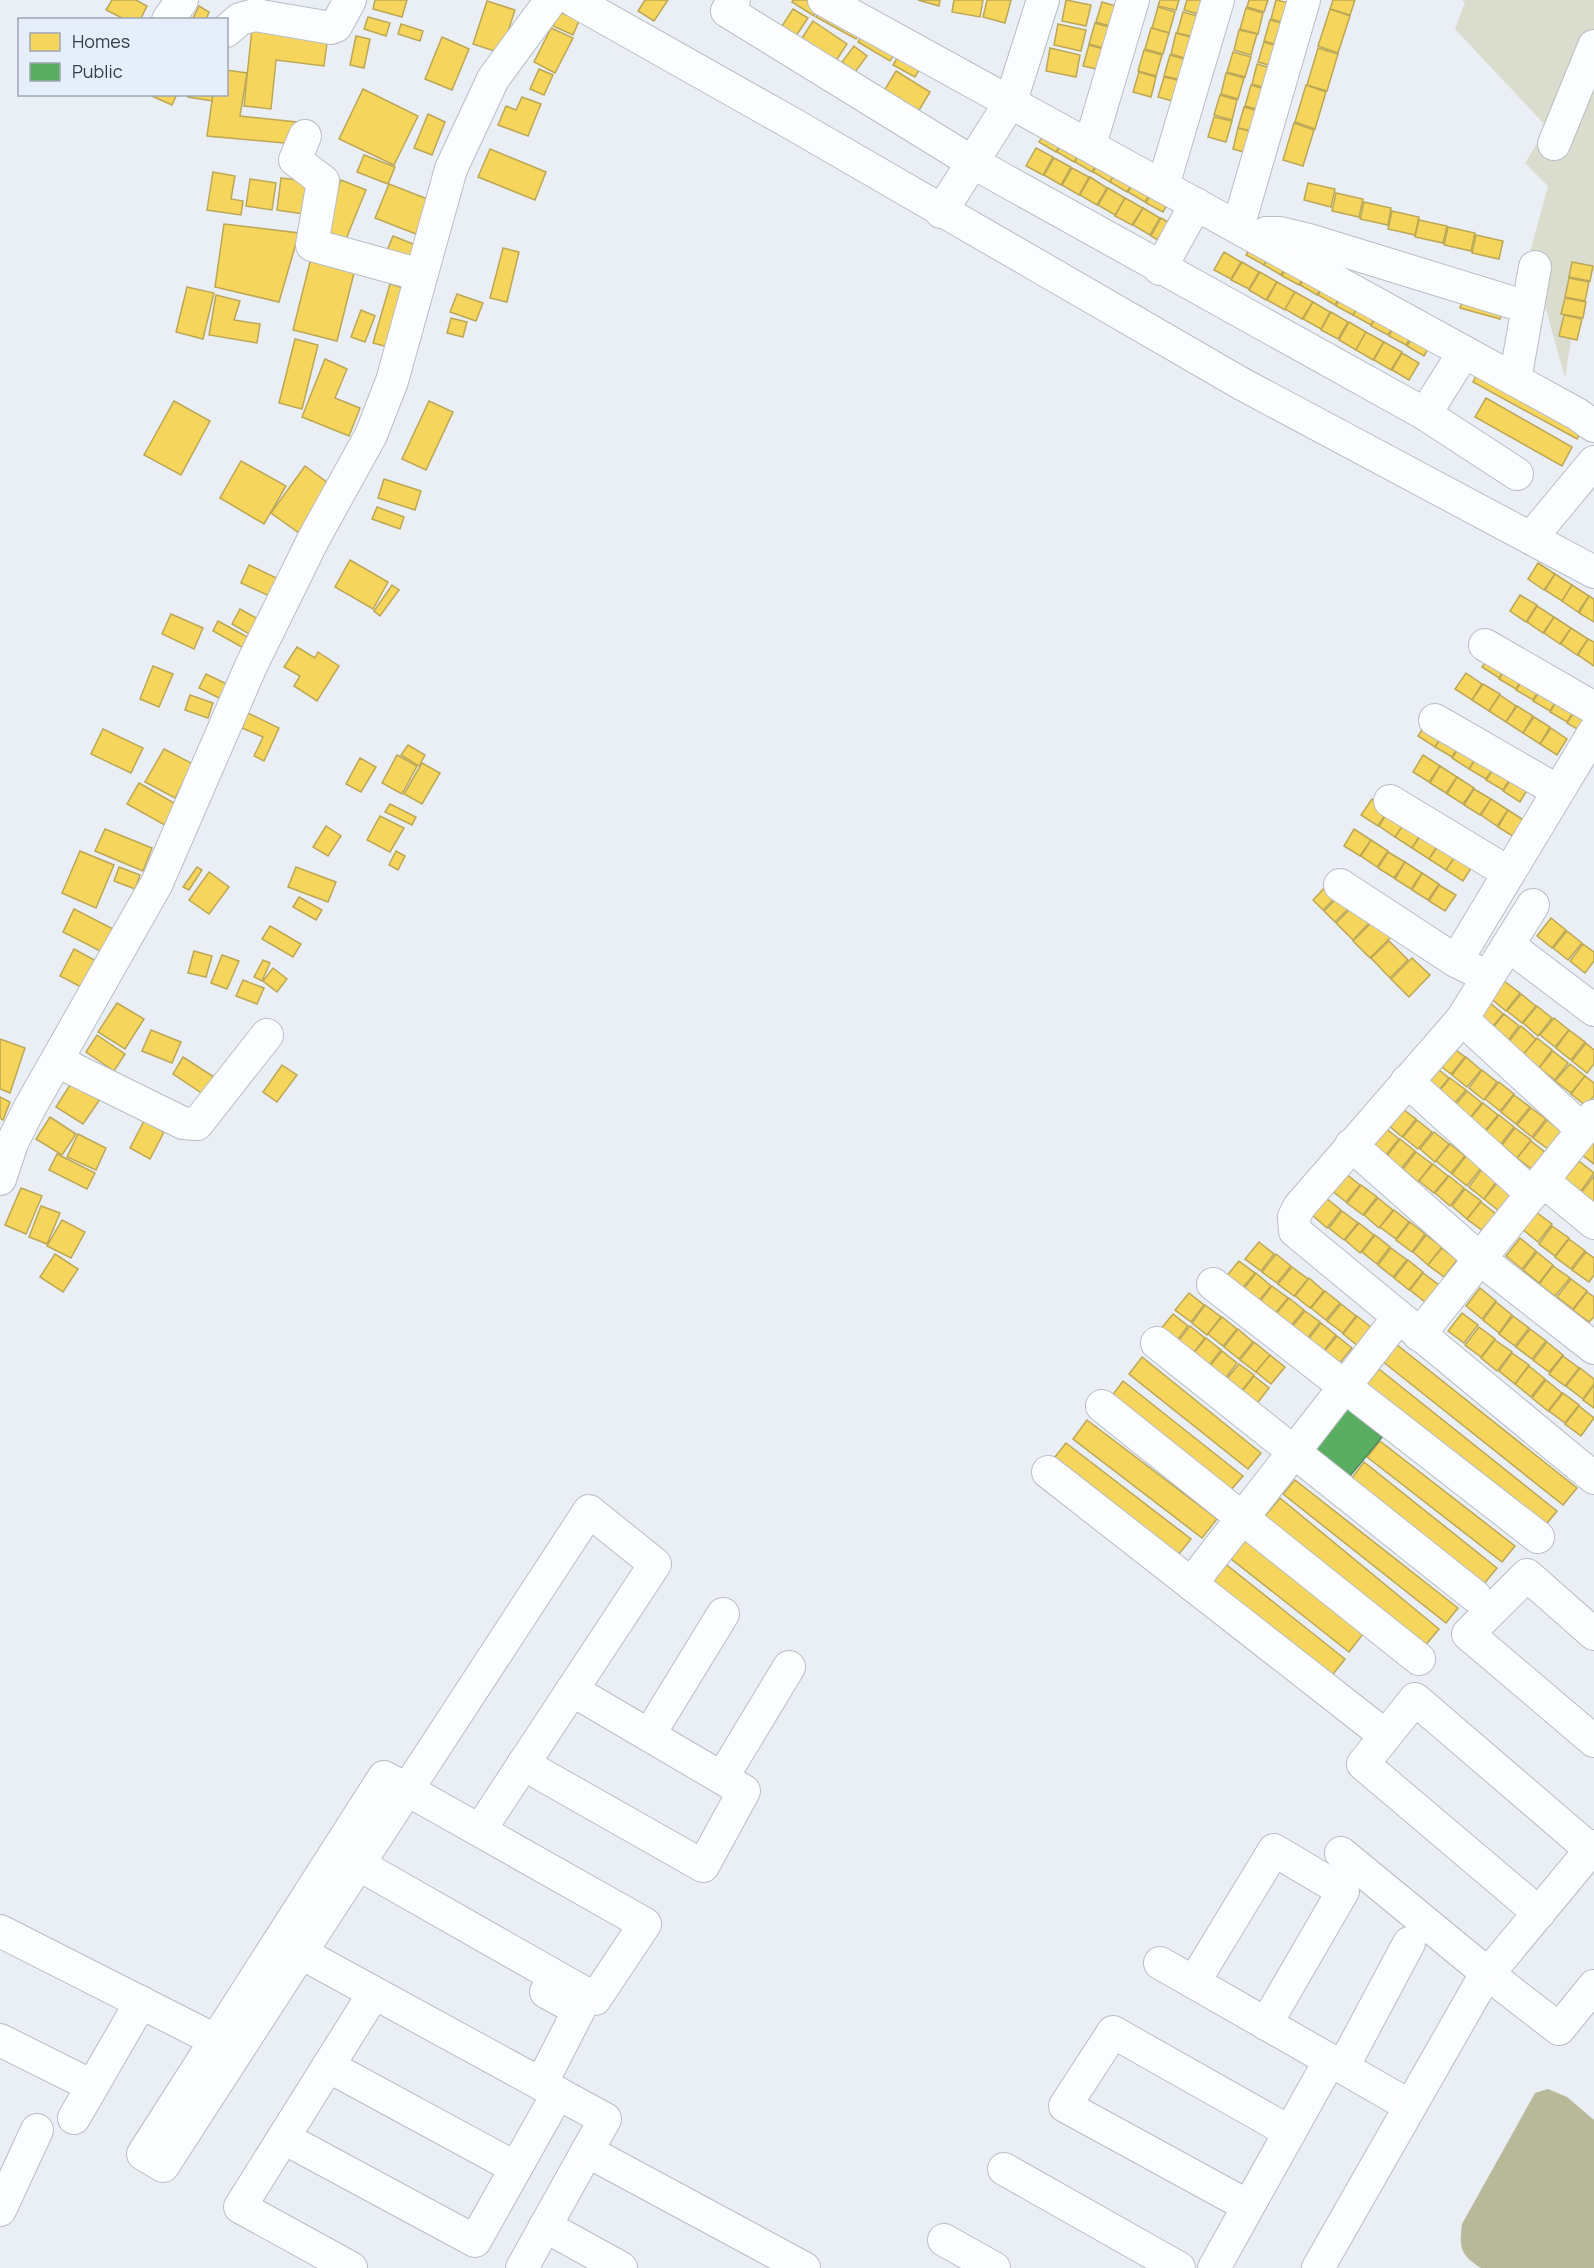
<svg xmlns="http://www.w3.org/2000/svg" width="1594" height="2268" viewBox="0 0 1594 2268" font-family="Manrope,sans-serif">
<style>
.green{fill:#daddce}
.water{fill:#b7b999}
.homes{fill:#f6d55c;stroke:#bca756;stroke-width:1.5}
.public{fill:#5aae61;stroke:#4f8c5a;stroke-width:1.5}
.lines{fill:none;stroke-linecap:round;stroke-linejoin:round}
.minor-casing{stroke:#b7bec5;stroke-width:34}
.minor{stroke:#fcfdfe;stroke-width:32}
</style>
<rect width="100%" height="100%" fill="#eaeff5"/>
<!-- green -->
<polygon class="green" points="1461,0 1594,0 1594,271 1582,271 1565,378 1530,252 1548,186 1525,163 1547,127 1455,29 1465,2"/>
<!-- water -->
<path class="water" d="M 1548,2089 L 1567,2097 L 1594,2120 L 1594,2268 L 1481,2268 C 1460,2255 1459,2247 1462,2224 L 1535,2093 Z"/>
<!-- homes -->
<g class="homes">
<polygon points="112,0 136,0 147,6 140,20 126,20 106,10"/>
<polygon points="375,0 407,0 402,17 373,9"/>
<polygon points="645,0 668,0 654,21 638,11"/>
<polygon points="793,0 819,0 822,2 814,16 792,2"/>
<polygon points="918,0 940,0 939,6"/>
<polygon points="954,0 983,0 980,17 952,12"/>
<polygon points="987,0 1011,0 1005,23 983,17"/>
<polygon points="1066,0 1091,5 1086,26 1062,21"/>
<polygon points="1160,0 1179,0 1176,10 1158,6"/>
<polygon points="1187,0 1205,0 1201,15 1184,10"/>
<polygon points="1249,0 1268,0 1264,12 1247,7"/>
<polygon points="1276,0 1294,4 1289,24 1271,19"/>
<polygon points="1333,0 1355,0 1350,15 1330,9"/>
<polygon points="487,1 515,10 501,53 473,44"/>
<polygon points="824,2 864,25 856,39 816,17"/>
<polygon points="1102,2 1119,7 1113,27 1096,22"/>
<polygon points="199,6 209,12 206,20 192,20"/>
<polygon points="1158,7 1175,12 1169,33 1152,28"/>
<polygon points="1246,8 1263,13 1258,34 1240,29"/>
<polygon points="793,9 808,18 794,39 780,29"/>
<polygon points="1330,9 1350,16 1338,53 1318,46"/>
<polygon points="560,12 579,21 573,35 553,26"/>
<polygon points="1183,12 1201,17 1195,37 1177,33"/>
<polygon points="368,17 390,23 386,36 364,29"/>
<polygon points="1270,20 1288,25 1282,46 1264,41"/>
<polygon points="813,21 847,44 836,61 802,38"/>
<polygon points="1095,23 1112,28 1107,49 1089,44"/>
<polygon points="401,24 423,31 420,41 398,34"/>
<polygon points="1058,24 1086,30 1081,51 1054,45"/>
<polygon points="867,27 899,46 890,61 858,42"/>
<polygon points="252,28 328,35 324,66 276,60 271,109 244,106"/>
<polygon points="551,28 573,38 555,73 534,62"/>
<polygon points="1151,28 1169,33 1163,54 1145,49"/>
<polygon points="1239,30 1257,34 1251,55 1234,50"/>
<polygon points="1176,33 1194,38 1188,59 1171,54"/>
<polygon points="356,36 370,39 364,68 350,65"/>
<polygon points="442,37 469,49 452,90 425,79"/>
<polygon points="1264,42 1281,47 1276,67 1258,62"/>
<polygon points="1089,45 1107,50 1101,70 1083,66"/>
<polygon points="854,46 867,56 855,72 842,62"/>
<polygon points="903,48 925,60 915,77 893,65"/>
<polygon points="1050,48 1080,55 1076,77 1046,71"/>
<polygon points="1318,48 1338,54 1327,91 1307,85"/>
<polygon points="1144,50 1162,55 1156,76 1138,71"/>
<polygon points="1233,52 1251,57 1245,77 1227,72"/>
<polygon points="1170,55 1188,60 1182,80 1164,76"/>
<polygon points="1257,64 1275,69 1269,89 1252,84"/>
<polygon points="539,69 553,75 544,95 530,89"/>
<polygon points="226,70 247,73 240,116 297,122 295,144 207,136 213,94 226,94"/>
<polygon points="896,71 930,92 918,112 884,91"/>
<polygon points="1139,72 1156,77 1151,97 1133,92"/>
<polygon points="1226,73 1244,78 1238,99 1221,94"/>
<polygon points="1164,77 1182,81 1176,102 1158,97"/>
<polygon points="1251,85 1268,90 1263,111 1245,106"/>
<polygon points="1306,85 1326,92 1315,129 1295,122"/>
<polygon points="363,89 418,116 394,165 339,139"/>
<polygon points="147,94 177,94 172,105"/>
<polygon points="188,94 213,94 212,101 188,97"/>
<polygon points="1220,95 1237,100 1232,120 1214,115"/>
<polygon points="522,97 541,104 528,136 498,125 506,106 516,110"/>
<polygon points="1244,107 1262,112 1256,132 1238,128"/>
<polygon points="428,114 445,122 432,155 414,148"/>
<polygon points="1214,117 1232,121 1226,142 1208,137"/>
<polygon points="1294,123 1314,130 1303,166 1283,160"/>
<polygon points="1049,125 1066,135 1056,152 1039,142"/>
<polygon points="1238,128 1256,133 1250,154 1233,149"/>
<polygon points="1067,134 1084,144 1074,162 1057,152"/>
<polygon points="1085,144 1102,154 1092,172 1075,162"/>
<polygon points="1036,148 1053,157 1043,175 1026,166"/>
<polygon points="490,149 546,172 535,200 478,177"/>
<polygon points="364,155 395,167 388,184 357,172"/>
<polygon points="1103,155 1120,165 1110,182 1093,172"/>
<polygon points="1054,158 1071,167 1061,185 1044,175"/>
<polygon points="1120,165 1138,174 1127,192 1110,182"/>
<polygon points="1072,168 1089,177 1079,195 1062,185"/>
<polygon points="213,172 235,176 231,199 243,201 241,215 207,210"/>
<polygon points="1138,175 1155,185 1145,202 1128,192"/>
<polygon points="1090,177 1107,188 1097,205 1080,195"/>
<polygon points="281,178 315,182 310,215 277,210"/>
<polygon points="250,179 276,183 272,210 246,206"/>
<polygon points="341,180 366,190 346,239 321,229"/>
<polygon points="1308,183 1335,189 1331,207 1304,200"/>
<polygon points="389,184 430,200 416,234 375,218"/>
<polygon points="1156,185 1173,195 1163,212 1146,203"/>
<polygon points="1108,188 1125,198 1115,215 1098,205"/>
<polygon points="1336,193 1363,199 1359,217 1332,211"/>
<polygon points="1125,198 1143,208 1132,225 1115,216"/>
<polygon points="1364,202 1391,208 1388,225 1360,219"/>
<polygon points="1143,208 1160,218 1150,235 1133,225"/>
<polygon points="1392,211 1419,217 1415,235 1388,229"/>
<polygon points="1161,218 1178,228 1168,246 1151,236"/>
<polygon points="1419,220 1447,226 1443,243 1415,237"/>
<polygon points="224,224 299,233 279,302 215,287"/>
<polygon points="1448,227 1475,233 1471,251 1444,245"/>
<polygon points="1476,235 1503,241 1499,259 1472,253"/>
<polygon points="393,236 423,248 416,265 386,253"/>
<polygon points="1256,238 1273,248 1264,265 1246,255"/>
<polygon points="503,248 519,252 507,302 490,298"/>
<polygon points="1274,248 1291,258 1281,275 1264,265"/>
<polygon points="1224,252 1241,262 1231,279 1214,270"/>
<polygon points="312,254 356,265 337,341 293,330"/>
<polygon points="1292,258 1309,268 1299,285 1282,276"/>
<polygon points="1242,262 1259,272 1249,289 1231,280"/>
<polygon points="1572,262 1593,266 1590,281 1569,277"/>
<polygon points="1310,268 1327,278 1317,295 1300,285"/>
<polygon points="1260,272 1277,282 1266,300 1249,290"/>
<polygon points="1328,278 1345,288 1335,305 1318,295"/>
<polygon points="1569,278 1589,282 1585,301 1565,297"/>
<polygon points="1277,282 1295,292 1285,310 1267,300"/>
<polygon points="390,284 416,292 399,350 373,343"/>
<polygon points="187,287 214,293 203,339 176,332"/>
<polygon points="1346,288 1363,298 1353,315 1336,306"/>
<polygon points="1465,291 1505,302 1500,319 1460,308"/>
<polygon points="1295,292 1313,302 1302,319 1285,309"/>
<polygon points="457,294 483,303 476,321 450,312"/>
<polygon points="216,295 240,301 234,320 260,324 257,343 209,335"/>
<polygon points="1364,298 1381,308 1371,325 1353,315"/>
<polygon points="1565,298 1586,302 1583,318 1561,314"/>
<polygon points="1313,302 1330,312 1321,329 1303,319"/>
<polygon points="1381,308 1398,318 1388,335 1371,326"/>
<polygon points="361,310 375,316 365,342 351,337"/>
<polygon points="1331,312 1348,322 1338,339 1321,330"/>
<polygon points="1564,315 1582,319 1577,340 1559,336"/>
<polygon points="451,318 467,322 463,337 447,333"/>
<polygon points="1399,318 1416,328 1406,345 1389,336"/>
<polygon points="1349,322 1366,332 1356,350 1339,340"/>
<polygon points="1417,329 1434,338 1424,356 1407,346"/>
<polygon points="1366,332 1384,342 1373,360 1356,350"/>
<polygon points="295,339 318,345 302,409 279,403"/>
<polygon points="1384,342 1402,352 1391,370 1374,360"/>
<polygon points="1402,353 1419,363 1409,380 1392,370"/>
<polygon points="325,359 347,369 335,398 360,408 349,436 302,417"/>
<polygon points="1481,366 1585,423 1577,439 1473,382"/>
<polygon points="1486,398 1572,447 1562,466 1475,417"/>
<polygon points="174,401 210,421 181,475 144,455"/>
<polygon points="429,401 453,412 426,470 402,459"/>
<polygon points="241,461 286,486 264,524 220,498"/>
<polygon points="305,466 339,491 306,538 271,513"/>
<polygon points="384,479 421,491 415,510 378,498"/>
<polygon points="377,507 404,517 400,529 372,519"/>
<polygon points="350,560 388,582 373,609 335,587"/>
<polygon points="1538,563 1555,574 1544,590 1528,579"/>
<polygon points="249,565 285,582 276,599 241,583"/>
<polygon points="1555,574 1572,585 1562,601 1545,590"/>
<polygon points="392,585 399,590 380,616 374,611"/>
<polygon points="1572,585 1589,596 1578,612 1562,601"/>
<polygon points="1520,595 1537,605 1526,622 1510,611"/>
<polygon points="1589,596 1594,599 1594,622 1579,613"/>
<polygon points="1537,606 1554,617 1543,633 1527,622"/>
<polygon points="240,609 265,623 256,638 232,624"/>
<polygon points="171,614 203,628 194,649 162,634"/>
<polygon points="1554,617 1571,628 1560,644 1544,633"/>
<polygon points="218,621 253,640 247,650 213,631"/>
<polygon points="1571,628 1588,639 1577,655 1561,644"/>
<polygon points="1588,639 1594,642 1594,666 1578,655"/>
<polygon points="297,647 315,658 318,652 339,666 317,701 294,686 300,676 284,667"/>
<polygon points="1493,651 1509,662 1499,678 1482,667"/>
<polygon points="1510,662 1526,673 1516,689 1499,679"/>
<polygon points="153,666 173,674 159,707 140,699"/>
<polygon points="1466,673 1482,684 1472,700 1455,689"/>
<polygon points="1527,673 1543,684 1533,700 1516,690"/>
<polygon points="206,674 229,685 221,699 199,688"/>
<polygon points="1483,684 1500,694 1489,711 1472,700"/>
<polygon points="1544,685 1560,695 1550,711 1533,701"/>
<polygon points="190,695 213,703 208,718 185,710"/>
<polygon points="1500,695 1516,706 1506,722 1489,711"/>
<polygon points="1560,695 1577,706 1567,722 1550,712"/>
<polygon points="1517,706 1533,716 1523,733 1506,722"/>
<polygon points="1578,706 1594,717 1584,733 1567,723"/>
<polygon points="248,713 279,728 264,761 254,756 263,737 242,728"/>
<polygon points="1534,717 1550,727 1540,744 1523,733"/>
<polygon points="1429,719 1445,730 1435,747 1418,736"/>
<polygon points="1551,728 1567,739 1557,755 1540,744"/>
<polygon points="103,729 143,748 131,773 91,754"/>
<polygon points="1446,731 1462,741 1452,757 1435,747"/>
<polygon points="1463,742 1479,752 1469,769 1452,758"/>
<polygon points="408,745 425,755 419,766 401,755"/>
<polygon points="164,749 193,764 175,798 145,782"/>
<polygon points="1480,753 1496,764 1486,779 1469,769"/>
<polygon points="397,755 417,766 402,794 382,783"/>
<polygon points="1423,755 1440,766 1429,782 1413,772"/>
<polygon points="360,758 376,767 361,792 346,784"/>
<polygon points="422,763 440,773 422,804 404,794"/>
<polygon points="1497,764 1513,774 1503,790 1486,780"/>
<polygon points="1440,766 1457,777 1446,793 1430,783"/>
<polygon points="1514,775 1530,785 1520,802 1503,791"/>
<polygon points="1457,777 1474,788 1463,804 1447,794"/>
<polygon points="139,783 181,807 170,828 127,804"/>
<polygon points="1474,789 1491,799 1480,815 1464,805"/>
<polygon points="1372,799 1388,810 1378,826 1361,815"/>
<polygon points="1491,799 1508,810 1497,826 1481,815"/>
<polygon points="390,804 416,817 412,825 385,812"/>
<polygon points="1389,810 1406,821 1395,837 1379,826"/>
<polygon points="1508,810 1525,821 1514,837 1498,827"/>
<polygon points="380,816 404,828 390,852 367,840"/>
<polygon points="1406,821 1422,832 1412,848 1395,837"/>
<polygon points="326,826 341,836 328,856 313,847"/>
<polygon points="105,829 152,848 143,871 95,851"/>
<polygon points="1354,829 1371,840 1360,856 1344,846"/>
<polygon points="1423,832 1439,843 1429,859 1412,848"/>
<polygon points="1371,840 1388,851 1377,867 1361,856"/>
<polygon points="1440,843 1457,854 1446,870 1429,859"/>
<polygon points="80,851 114,865 96,908 62,893"/>
<polygon points="396,851 405,856 398,870 389,865"/>
<polygon points="1388,852 1405,862 1394,878 1378,868"/>
<polygon points="1457,854 1473,865 1463,881 1446,870"/>
<polygon points="1405,862 1422,873 1411,889 1395,879"/>
<polygon points="119,867 140,875 135,889 114,881"/>
<polygon points="197,867 202,870 189,890 183,887"/>
<polygon points="296,867 336,882 328,902 288,887"/>
<polygon points="209,872 229,887 209,914 189,900"/>
<polygon points="1422,873 1439,884 1428,900 1412,890"/>
<polygon points="1328,884 1339,894 1323,910 1313,900"/>
<polygon points="1439,885 1456,895 1445,911 1429,901"/>
<polygon points="1340,895 1352,905 1335,922 1324,911"/>
<polygon points="299,897 322,910 316,920 293,907"/>
<polygon points="1353,906 1369,923 1353,940 1336,923"/>
<polygon points="74,909 119,932 108,955 63,932"/>
<polygon points="1377,917 1394,934 1370,958 1353,941"/>
<polygon points="1551,918 1566,930 1552,948 1537,936"/>
<polygon points="270,926 301,944 293,957 262,939"/>
<polygon points="1567,931 1582,943 1568,960 1553,948"/>
<polygon points="1389,941 1408,960 1390,978 1371,958"/>
<polygon points="1583,944 1594,952 1594,961 1585,973 1570,961"/>
<polygon points="74,949 98,962 83,988 60,976"/>
<polygon points="194,951 212,956 206,977 188,973"/>
<polygon points="222,955 239,961 227,989 211,983"/>
<polygon points="1412,958 1430,975 1409,997 1391,979"/>
<polygon points="263,960 270,963 262,981 254,977"/>
<polygon points="273,968 287,979 277,992 263,981"/>
<polygon points="243,980 264,988 257,1004 236,996"/>
<polygon points="1504,981 1520,993 1506,1011 1490,998"/>
<polygon points="1521,994 1536,1006 1522,1023 1507,1011"/>
<polygon points="1488,1001 1503,1014 1489,1031 1474,1019"/>
<polygon points="117,1003 144,1019 125,1049 98,1032"/>
<polygon points="1537,1006 1552,1018 1538,1036 1523,1023"/>
<polygon points="1504,1014 1519,1026 1506,1043 1490,1031"/>
<polygon points="1554,1018 1569,1030 1555,1047 1540,1035"/>
<polygon points="1521,1026 1536,1039 1522,1056 1507,1044"/>
<polygon points="151,1030 181,1042 172,1063 142,1051"/>
<polygon points="1569,1030 1585,1042 1571,1060 1556,1048"/>
<polygon points="97,1035 125,1054 114,1071 86,1052"/>
<polygon points="1537,1038 1552,1050 1539,1068 1523,1055"/>
<polygon points="0,1039 25,1048 10,1093 0,1089"/>
<polygon points="1586,1043 1594,1050 1594,1064 1587,1073 1572,1061"/>
<polygon points="1449,1045 1465,1057 1451,1074 1435,1062"/>
<polygon points="1553,1051 1568,1063 1555,1080 1539,1068"/>
<polygon points="183,1057 214,1077 203,1094 173,1074"/>
<polygon points="1466,1057 1481,1070 1467,1087 1452,1075"/>
<polygon points="1570,1064 1585,1076 1571,1093 1555,1081"/>
<polygon points="282,1065 297,1075 277,1102 263,1092"/>
<polygon points="1434,1066 1449,1078 1435,1095 1420,1083"/>
<polygon points="1482,1070 1497,1082 1484,1100 1469,1088"/>
<polygon points="1585,1076 1594,1083 1594,1096 1586,1106 1571,1094"/>
<polygon points="75,1077 103,1095 83,1124 56,1107"/>
<polygon points="1450,1078 1466,1090 1451,1107 1436,1095"/>
<polygon points="1499,1082 1514,1094 1500,1111 1485,1099"/>
<polygon points="1467,1091 1482,1103 1468,1120 1453,1108"/>
<polygon points="1514,1095 1530,1107 1516,1124 1501,1112"/>
<polygon points="0,1097 10,1102 3,1120 0,1118"/>
<polygon points="1483,1103 1498,1115 1484,1132 1469,1120"/>
<polygon points="1400,1107 1416,1119 1402,1137 1387,1124"/>
<polygon points="1531,1108 1546,1119 1532,1137 1517,1125"/>
<polygon points="1499,1115 1514,1127 1500,1145 1485,1132"/>
<polygon points="50,1117 76,1134 62,1155 36,1139"/>
<polygon points="1417,1120 1432,1132 1418,1149 1403,1137"/>
<polygon points="1547,1120 1562,1132 1548,1149 1533,1138"/>
<polygon points="144,1121 164,1132 150,1159 130,1148"/>
<polygon points="1384,1127 1399,1139 1385,1156 1370,1144"/>
<polygon points="1515,1128 1531,1140 1517,1158 1502,1145"/>
<polygon points="1434,1132 1449,1144 1435,1162 1420,1149"/>
<polygon points="78,1134 106,1148 96,1170 67,1157"/>
<polygon points="1594,1137 1594,1164 1581,1154"/>
<polygon points="1400,1139 1415,1151 1401,1169 1386,1157"/>
<polygon points="1531,1141 1546,1153 1533,1170 1517,1158"/>
<polygon points="1450,1144 1465,1156 1451,1173 1436,1161"/>
<polygon points="1416,1152 1432,1164 1418,1182 1403,1169"/>
<polygon points="57,1154 95,1173 87,1189 49,1170"/>
<polygon points="1466,1156 1481,1168 1467,1186 1452,1174"/>
<polygon points="1579,1161 1594,1173 1581,1191 1564,1179"/>
<polygon points="1433,1164 1448,1176 1434,1193 1419,1181"/>
<polygon points="1482,1169 1497,1181 1484,1199 1469,1187"/>
<polygon points="1345,1173 1360,1185 1346,1202 1331,1190"/>
<polygon points="1449,1176 1464,1188 1450,1206 1435,1193"/>
<polygon points="1594,1176 1594,1203 1581,1193"/>
<polygon points="1498,1182 1513,1194 1499,1211 1484,1199"/>
<polygon points="1361,1185 1377,1197 1363,1215 1347,1203"/>
<polygon points="21,1188 42,1196 26,1234 5,1225"/>
<polygon points="1465,1189 1481,1201 1467,1219 1452,1206"/>
<polygon points="1326,1198 1341,1210 1327,1228 1312,1215"/>
<polygon points="1378,1198 1393,1210 1379,1228 1364,1215"/>
<polygon points="1481,1202 1496,1214 1483,1231 1467,1219"/>
<polygon points="41,1206 60,1213 47,1244 29,1237"/>
<polygon points="1394,1210 1409,1222 1396,1239 1380,1227"/>
<polygon points="1342,1211 1358,1223 1344,1240 1329,1228"/>
<polygon points="1536,1212 1552,1224 1538,1242 1522,1229"/>
<polygon points="62,1220 85,1232 71,1258 47,1246"/>
<polygon points="1410,1222 1425,1234 1412,1252 1396,1240"/>
<polygon points="1359,1223 1374,1235 1360,1253 1345,1240"/>
<polygon points="1552,1226 1569,1238 1555,1256 1539,1244"/>
<polygon points="1375,1235 1390,1247 1377,1264 1362,1252"/>
<polygon points="1426,1235 1442,1247 1428,1265 1413,1252"/>
<polygon points="1520,1238 1536,1251 1522,1269 1506,1256"/>
<polygon points="1569,1239 1585,1251 1571,1269 1555,1257"/>
<polygon points="1259,1242 1274,1254 1261,1271 1245,1259"/>
<polygon points="1391,1248 1407,1260 1393,1277 1378,1265"/>
<polygon points="1442,1248 1457,1260 1444,1277 1428,1265"/>
<polygon points="1537,1252 1553,1265 1539,1283 1523,1270"/>
<polygon points="1586,1252 1594,1258 1594,1275 1589,1282 1572,1270"/>
<polygon points="55,1254 78,1269 63,1292 40,1277"/>
<polygon points="1276,1254 1291,1266 1277,1283 1262,1272"/>
<polygon points="1408,1260 1423,1272 1409,1290 1394,1278"/>
<polygon points="1239,1261 1255,1273 1241,1290 1225,1278"/>
<polygon points="1553,1266 1570,1278 1555,1296 1539,1284"/>
<polygon points="1292,1267 1308,1279 1294,1296 1278,1284"/>
<polygon points="1256,1273 1271,1286 1257,1303 1242,1291"/>
<polygon points="1423,1273 1439,1285 1425,1302 1410,1290"/>
<polygon points="1309,1278 1324,1291 1310,1308 1295,1296"/>
<polygon points="1571,1279 1587,1291 1573,1309 1557,1297"/>
<polygon points="1272,1286 1288,1298 1274,1315 1259,1303"/>
<polygon points="1480,1288 1496,1301 1482,1319 1466,1306"/>
<polygon points="1325,1291 1340,1303 1326,1320 1311,1308"/>
<polygon points="1587,1292 1594,1297 1594,1317 1589,1322 1573,1310"/>
<polygon points="1189,1293 1204,1305 1191,1322 1175,1310"/>
<polygon points="1289,1298 1304,1310 1290,1327 1275,1315"/>
<polygon points="1496,1302 1512,1315 1499,1333 1483,1320"/>
<polygon points="1341,1304 1356,1316 1343,1333 1327,1321"/>
<polygon points="1205,1305 1221,1317 1207,1335 1192,1323"/>
<polygon points="1305,1311 1320,1322 1306,1340 1291,1328"/>
<polygon points="1462,1313 1478,1325 1464,1343 1448,1331"/>
<polygon points="1173,1314 1188,1326 1175,1343 1159,1331"/>
<polygon points="1357,1316 1372,1328 1358,1346 1343,1334"/>
<polygon points="1513,1316 1529,1328 1515,1346 1499,1334"/>
<polygon points="1222,1317 1237,1329 1223,1346 1208,1334"/>
<polygon points="1321,1323 1336,1335 1322,1353 1307,1341"/>
<polygon points="1190,1326 1205,1338 1191,1356 1176,1344"/>
<polygon points="1479,1327 1495,1339 1481,1357 1465,1345"/>
<polygon points="1238,1329 1253,1342 1239,1359 1224,1347"/>
<polygon points="1530,1329 1546,1341 1532,1359 1516,1347"/>
<polygon points="1337,1336 1352,1348 1338,1365 1323,1353"/>
<polygon points="1206,1338 1221,1350 1208,1367 1192,1355"/>
<polygon points="1495,1340 1512,1352 1497,1371 1481,1358"/>
<polygon points="1254,1342 1270,1355 1256,1372 1240,1360"/>
<polygon points="1547,1342 1563,1355 1549,1372 1533,1360"/>
<polygon points="1396,1344 1577,1488 1563,1505 1382,1361"/>
<polygon points="1222,1351 1237,1363 1224,1380 1208,1368"/>
<polygon points="1512,1353 1529,1365 1515,1384 1499,1371"/>
<polygon points="1270,1355 1285,1367 1271,1384 1256,1372"/>
<polygon points="1563,1356 1579,1368 1565,1386 1549,1374"/>
<polygon points="1142,1357 1261,1453 1248,1469 1129,1374"/>
<polygon points="1239,1364 1254,1375 1240,1393 1225,1381"/>
<polygon points="1529,1366 1545,1379 1531,1397 1515,1384"/>
<polygon points="1580,1368 1594,1379 1594,1384 1583,1399 1566,1386"/>
<polygon points="1379,1369 1557,1511 1543,1528 1365,1385"/>
<polygon points="1254,1376 1269,1388 1256,1405 1241,1393"/>
<polygon points="1546,1380 1562,1393 1548,1411 1532,1398"/>
<polygon points="1123,1381 1243,1476 1230,1491 1111,1397"/>
<polygon points="1594,1385 1594,1408 1583,1400"/>
<polygon points="1563,1393 1579,1405 1565,1423 1549,1411"/>
<polygon points="1579,1406 1594,1418 1581,1436 1565,1424"/>
<polygon points="1087,1420 1217,1519 1202,1538 1073,1439"/>
<polygon points="1380,1441 1515,1546 1502,1562 1367,1457"/>
<polygon points="1066,1443 1191,1539 1179,1554 1054,1458"/>
<polygon points="1364,1462 1497,1568 1483,1585 1351,1479"/>
<polygon points="1295,1480 1458,1608 1446,1623 1283,1494"/>
<polygon points="1280,1498 1439,1629 1424,1647 1265,1516"/>
<polygon points="1244,1540 1363,1634 1349,1652 1230,1558"/>
<polygon points="1223,1562 1345,1659 1330,1678 1209,1580"/>
</g>
<!-- public -->
<polygon class="public" points="1344,1406 1382,1437 1350,1476 1312,1446"/>
<g class="lines">
<defs>
<g id="minor">
<polyline points="573,0 791,123 1242,384 1594,572"/>
<polyline points="734,0 727,11 972,162 1425,414 1517,474"/>
<polyline points="824,0 1577,414 1594,426"/>
<polyline points="168,20 182,0"/>
<polyline points="226,31 240,19 255,15 331,28 336,26 350,0"/>
<polyline points="305,136 295,160 323,181 312,245 421,275"/>
<polyline points="1554,144 1594,46"/>
<polyline points="1090,145 1133,0"/>
<polyline points="1163,186 1218,0"/>
<polyline points="941,212 1011,101 1043,0"/>
<polyline points="1238,227 1304,0"/>
<polyline points="1266,233 1280,233 1309,240 1527,307"/>
<polyline points="1160,269 1196,204"/>
<polyline points="1515,380 1535,267"/>
<polyline points="1425,414 1464,352"/>
<polyline points="1531,538 1594,462"/>
<polyline points="1485,645 1594,708"/>
<polyline points="1435,720 1558,791"/>
<polyline points="1390,801 1509,873"/>
<polyline points="1340,885 1456,961 1474,970"/>
<polyline points="1533,905 1462,1019 1299,1207 1294,1217 1295,1231 1594,1478"/>
<polyline points="1508,945 1594,1010"/>
<polyline points="1456,961 1594,732"/>
<polyline points="1462,1019 1583,1130"/>
<polyline points="57,1061 183,1123 197,1124 267,1035"/>
<polyline points="1407,1081 1532,1194"/>
<polyline points="1351,1145 1480,1259 1594,1348"/>
<polyline points="0,1179 12,1143 29,1109 157,883 251,666 313,540 371,435 392,381 451,169 493,79 551,0"/>
<polyline points="1543,1181 1594,1223"/>
<polyline points="1213,1284 1538,1537"/>
<polyline points="1419,1335 1594,1116"/>
<polyline points="1157,1343 1475,1596"/>
<polyline points="1102,1406 1419,1659"/>
<polyline points="1048,1472 1373,1726"/>
<polyline points="1191,1584 1398,1318"/>
<polyline points="1594,1634 1527,1575 1468,1634 1594,1741"/>
<polyline points="649,1735 723,1614"/>
<polyline points="523,1764 703,1866 744,1791 572,1690"/>
<polyline points="722,1778 789,1667"/>
<polyline points="1594,1846 1488,1974 1559,2029 1594,1986"/>
<polyline points="1341,1853 1488,1974"/>
<path d="M 358,1864 L 595,1999 L 645,1924 L 406,1789 L 384,1777 L 143,2154 L 163,2166 C 304,1947 446,1729 589,1511 L 655,1564 L 480,1830"/>
<polyline points="1539,1913 1363,1764 1415,1699 1591,1850"/>
<polyline points="0,1931 215,2040"/>
<polyline points="283,1943 605,2119 522,2268"/>
<polyline points="1160,1963 1410,2106"/>
<polyline points="1194,1982 1274,1850 1343,1891 1266,2024"/>
<polyline points="0,2040 92,2086"/>
<polyline points="328,2066 516,2168"/>
<polyline points="1343,2067 1409,1943"/>
<polyline points="541,2084 579,2010 546,1992"/>
<polyline points="74,2118 141,2002"/>
<polyline points="284,2138 475,2241 558,2093"/>
<polyline points="587,2151 804,2268"/>
<polyline points="1004,2169 1179,2268"/>
<polyline points="1248,2206 1065,2106 1113,2032 1290,2132"/>
<polyline points="0,2210 37,2130"/>
<polyline points="545,2226 621,2268"/>
<polyline points="944,2240 994,2268"/>
<polyline points="351,2268 240,2207 374,1993"/>
<polyline points="1214,2268 1330,2060"/>
<polyline points="1318,2268 1479,1986"/>
</g>
</defs>
<!-- minor casing -->
<use href="#minor" class="minor-casing"/>
<!-- minor -->
<use href="#minor" class="minor"/>
</g>
<!-- legend -->
<rect x="18" y="18" width="210" height="78" fill="#e5eefa" stroke="#9ea7b3" stroke-width="1.5"/>
<rect x="30" y="33" width="30" height="18" fill="#f6d55c" stroke="#9ea7b3" stroke-width="1.5"/>
<text x="72" y="48" font-size="18" fill="#343d49">Homes</text>
<rect x="30" y="63" width="30" height="18" fill="#5aae61" stroke="#9ea7b3" stroke-width="1.5"/>
<text x="72" y="78" font-size="18" fill="#343d49">Public</text>
</svg>
